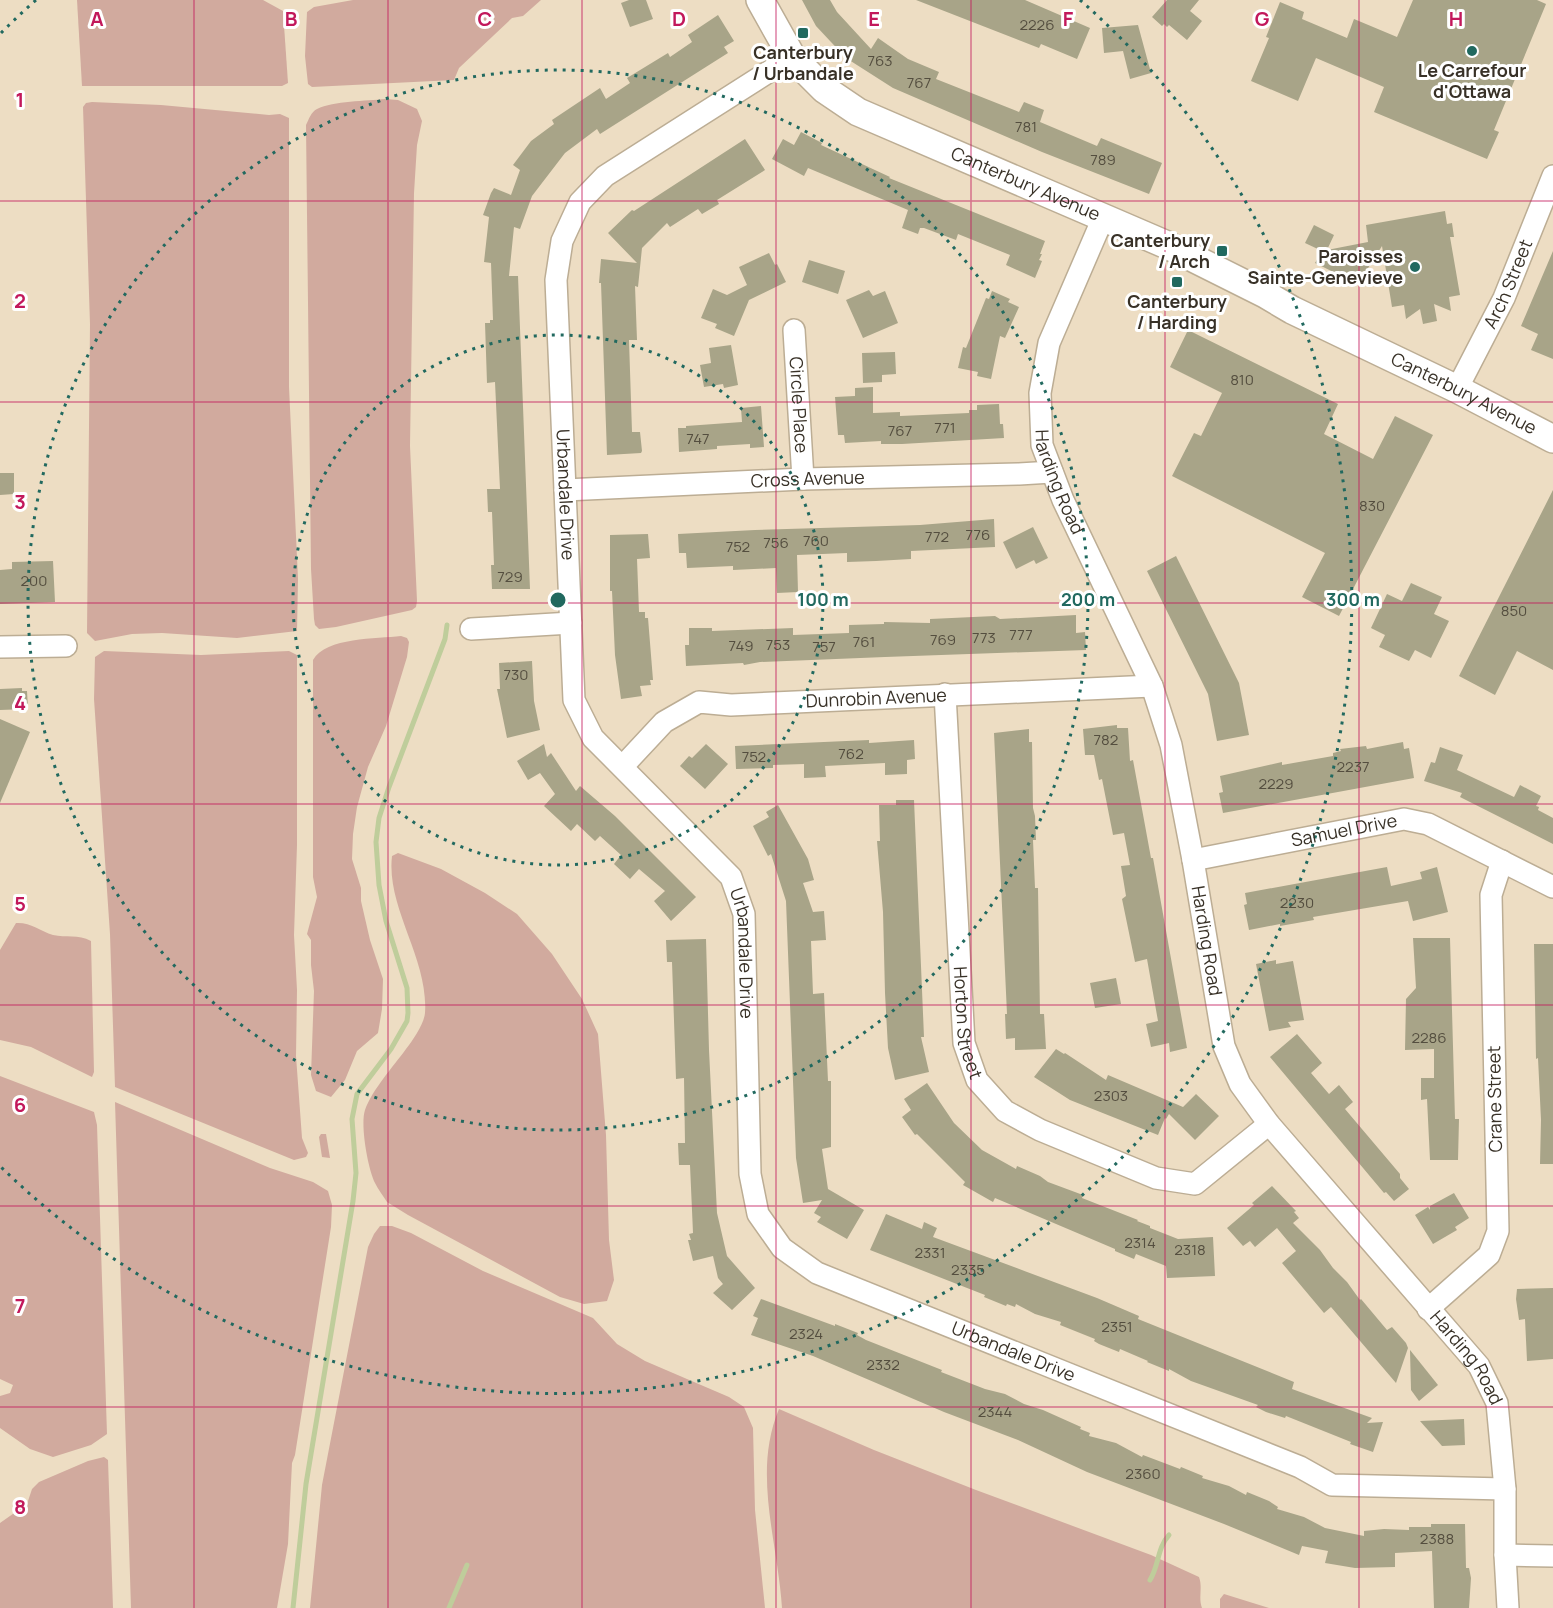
<svg xmlns="http://www.w3.org/2000/svg" width="1553" height="1608" viewBox="0 0 1553 1608" font-family="Manrope,sans-serif">
<style>
.green{fill:#d1aa9e}
.lines{fill:none;stroke-linecap:round;stroke-linejoin:round}
.stream{stroke:#bfcd9b;stroke-width:5}
.building{fill:#a8a488}
.minor-casing{stroke:#bcad94;stroke-width:24}
.tertiary-casing{stroke:#bcad94;stroke-width:30}
.minor{stroke:#fff;stroke-width:21}
.tertiary{stroke:#fff;stroke-width:27}
.grid{fill:none;stroke:#c2185b;stroke-width:1.5;stroke-opacity:0.55}
.ring{fill:none;stroke:#21695f;stroke-width:3;stroke-dasharray:3 6}
.poi-dot{fill:#21695f;stroke:#fff;stroke-width:2}
.labels{text-anchor:middle;stroke-width:6;stroke-linejoin:round;paint-order:stroke}
.number-label{font-size:15px;fill:#544e3f}
.poi-label{font-size:18px;font-weight:bold;fill:#383127;stroke:#fff}
.street-label{font-size:18px;fill:#383127;stroke:#fff}
.grid-label{font-size:20px;text-anchor:middle;font-weight:bold;fill:#c2185b;stroke:#fff;stroke-width:6;stroke-linejoin:round;paint-order:stroke}
.centre{fill:#21695f;stroke:#fff;stroke-width:3}
.ring-label{font-size:18px;text-anchor:middle;font-weight:bold;fill:#21695f;stroke:#fff;stroke-width:6;stroke-linejoin:round;paint-order:stroke}
</style>
<rect width="100%" height="100%" fill="#edddc3"/>
<!-- green -->
<g class="green">
<polygon points="77,0 263,0 283,11 288,83 282,86 82,86"/>
<polygon points="353,0 541,0 523,16 512,18 459,68 454,80 312,87 308,84 305,56 307,12 314,7"/>
<path d="M 385,99 L 398,100 L 417,109 L 422,121 L 417,145 L 414,193 L 410,446 L 417,601 L 416,607 L 412,610 L 336,627 L 319,629 L 315,625 L 314,619 L 311,569 L 306,125 C 309,119 311,112 317,109 C 334,101 366,101 385,99 Z"/>
<polygon points="92,102 161,105 269,115 280,114 289,118 289,387 298,579 297,631 237,638 162,633 132,634 95,641 87,633 90,324 83,107 86,103"/>
<path d="M 401,636 L 407,638 L 409,642 L 407,657 L 386,726 L 368,767 L 357,807 L 353,834 L 352,859 L 361,888 L 361,901 L 370,940 L 383,979 L 382,1009 L 378,1033 L 357,1051 L 345,1080 L 331,1097 L 316,1091 L 311,1075 L 314,991 L 311,965 L 311,940 L 307,934 L 317,897 L 313,877 L 313,660 C 326,637 377,639 401,636 Z"/>
<polygon points="104,651 201,655 289,651 297,655 297,845 294,935 297,990 296,1056 302,1138 308,1153 306,1157 294,1160 115,1087 110,934 94,699 95,657"/>
<path d="M 398,853 L 441,869 L 485,893 L 517,914 L 552,954 L 582,999 L 598,1034 L 606,1135 L 609,1240 L 614,1280 L 607,1301 L 584,1304 L 560,1297 L 408,1215 L 387,1202 C 383,1196 378,1189 375,1183 C 368,1169 360,1125 365,1110 C 372,1090 393,1067 406,1049 C 413,1040 424,1024 425,1013 C 429,959 386,908 392,856 Z"/>
<path d="M 16,923 C 30,922 40,931 53,935 C 66,938 78,934 91,941 L 94,1072 L 92,1077 L 31,1047 L 0,1040 L 0,950 Z"/>
<polygon points="0,1076 94,1112 97,1125 107,1434 91,1445 53,1457 30,1449 0,1428 0,1396 10,1393 13,1385 0,1379"/>
<polygon points="115,1102 270,1168 313,1182 328,1191 332,1205 331,1227 295,1455 292,1463 288,1544 277,1608 131,1608"/>
<polygon points="321,1134 326,1134 330,1158 322,1157 319,1137"/>
<polygon points="380,1226 392,1226 411,1233 483,1271 593,1318 617,1344 645,1361 729,1397 744,1407 753,1428 755,1510 765,1608 310,1608 322,1485 368,1247 374,1234"/>
<path d="M 779,1409 L 874,1450 L 976,1490 L 1151,1555 L 1199,1577 C 1203,1588 1198,1597 1202,1608 L 782,1608 C 778,1542 752,1473 779,1409 Z"/>
<polygon points="104,1457 108,1460 113,1608 0,1608 0,1523 27,1504 32,1489 39,1482 88,1461"/>
<polygon points="1224,1594 1269,1608 1220,1608 1220,1599"/>
</g>
<g class="lines">
<!-- stream -->
<g class="stream">
<path d="M 1150,1580 C 1159,1566 1157,1548 1169,1535"/>
<polyline points="293,1608 306,1484 353,1201 356,1173 352,1119 357,1094 391,1049 407,1021 408,1013 407,988 386,921 379,885 376,842 379,818 389,787 445,639 447,625"/>
<polyline points="449,1608 467,1565"/>
</g>
</g>
<!-- building -->
<g class="building">
<polygon points="629,0 646,0 653,19 630,27 621,3"/>
<polygon points="802,0 830,0 837,12 871,49 878,38 908,59 939,72 936,79 1019,112 1024,102 1044,110 1040,122 1097,146 1101,138 1162,163 1149,194 1042,152 893,88 846,58 816,26"/>
<polygon points="916,0 1025,0 1090,28 1077,59 1041,44 1039,48"/>
<polygon points="1167,0 1199,0 1190,11 1202,21 1187,40 1169,25 1167,27 1164,24 1162,26 1152,17"/>
<polygon points="1413,0 1537,0 1546,4 1494,130 1499,132 1487,159 1374,112 1384,87 1316,58 1298,101 1251,81 1269,38 1266,37 1280,2 1304,12 1302,19 1347,38 1354,19 1397,37"/>
<polygon points="718,15 734,41 724,47 728,53 600,134 597,129 565,153 532,196 520,229 514,227 509,276 518,276 530,589 492,589 491,565 494,565 492,512 488,512 487,489 500,489 495,382 487,383 485,323 490,323 490,320 493,320 491,263 484,262 489,217 483,215 491,193 494,188 511,195 520,170 513,165 531,141 554,124 552,120 600,88 606,99 630,83 627,78 668,53 670,57 692,42 688,35"/>
<polygon points="1138,25 1151,73 1130,79 1123,51 1104,53 1102,28"/>
<polygon points="801,132 822,143 821,145 890,177 889,178 1045,241 1040,254 1042,254 1039,260 1042,261 1035,278 1006,265 1010,255 958,234 956,240 924,228 920,228 918,234 902,228 908,210 808,168 804,176 772,159 783,139 794,145"/>
<polygon points="745,139 765,170 717,200 719,204 702,214 698,209 670,227 667,223 642,248 638,287 635,286 637,340 629,340 632,432 640,432 642,451 641,453 607,455 601,283 599,283 601,259 637,263 608,233 632,210 634,211"/>
<polygon points="1445,211 1447,224 1452,223 1454,237 1450,237 1460,295 1449,297 1451,311 1434,304 1437,321 1423,324 1420,309 1406,319 1404,305 1392,307 1382,246 1358,284 1315,263 1322,251 1305,243 1314,225 1334,235 1327,250 1368,242 1366,225"/>
<polygon points="1553,251 1553,359 1531,350 1538,334 1521,326"/>
<polygon points="769,253 775,265 777,264 786,282 749,300 734,336 715,328 717,324 701,318 713,289 727,295 747,285 739,267"/>
<polygon points="809,260 845,271 838,294 802,282"/>
<polygon points="869,290 873,296 885,291 898,323 863,338 846,300"/>
<polygon points="992,291 1010,299 1008,302 1019,307 1005,338 1000,336 991,379 977,376 978,372 958,368 963,347 966,348 986,298 989,299"/>
<polygon points="1188,330 1338,404 1324,434 1373,459 1395,416 1433,435 1339,616 1302,597 1325,553 1172,476 1194,433 1201,436 1222,393 1170,367"/>
<polygon points="731,345 738,385 724,388 723,384 704,387 700,365 711,363 709,348"/>
<polygon points="895,352 896,374 882,375 882,382 863,383 862,353"/>
<polygon points="873,387 873,413 900,412 900,416 969,413 969,410 977,410 977,405 999,404 1000,424 1003,424 1004,438 902,444 881,444 881,441 845,443 844,435 838,435 835,397 855,396 855,388"/>
<polygon points="761,406 764,447 750,448 750,444 717,446 717,449 679,452 678,428 686,428 686,426 742,422 741,408"/>
<polygon points="0,473 14,473 14,494 0,495"/>
<polygon points="1553,490 1553,670 1517,651 1495,695 1459,676"/>
<polygon points="994,519 995,547 911,551 911,559 876,561 847,562 847,553 797,555 798,592 777,593 776,568 733,570 733,566 687,568 686,553 679,553 678,534 755,530 920,525"/>
<polygon points="1033,527 1048,558 1036,564 1034,560 1016,569 1003,542"/>
<polygon points="648,534 650,558 637,559 639,612 645,612 645,618 648,618 653,680 650,680 651,685 640,686 642,696 621,699 615,655 612,591 610,591 610,535"/>
<polygon points="1176,556 1239,683 1249,735 1217,741 1208,694 1147,571"/>
<polygon points="53,561 55,602 0,604 0,570 12,569 12,562"/>
<polygon points="1411,583 1442,597 1434,614 1449,621 1431,658 1415,650 1409,661 1379,647 1385,635 1371,628 1387,594 1402,601"/>
<polygon points="1076,615 1076,633 1085,632 1086,650 885,657 760,662 744,665 743,663 686,666 685,645 689,645 689,628 712,628 712,631 793,628 793,635 849,633 849,625 884,624 884,622 930,623 930,619 995,616 1000,619"/>
<polygon points="532,661 534,701 540,730 507,738 497,689 500,689 499,663"/>
<polygon points="22,688 22,691 27,691 28,709 0,710 0,689"/>
<polygon points="0,719 30,732 0,803"/>
<polygon points="1117,725 1117,728 1128,728 1130,761 1133,760 1151,858 1153,858 1187,1048 1170,1052 1169,1043 1151,1047 1146,1024 1158,1021 1147,959 1135,962 1122,899 1126,896 1121,866 1130,865 1124,833 1113,835 1102,779 1099,780 1094,755 1085,755 1083,729"/>
<polygon points="1029,729 1029,742 1032,742 1033,808 1035,816 1036,840 1033,840 1035,888 1038,888 1040,1014 1044,1014 1046,1049 1015,1050 1015,1038 1006,1039 1005,1014 1007,1014 994,733"/>
<polygon points="869,740 869,743 914,740 915,759 907,760 907,774 885,775 885,763 825,766 826,777 804,778 804,764 773,765 773,768 736,769 735,746"/>
<polygon points="1403,742 1404,749 1409,748 1414,778 1223,813 1219,793 1223,792 1220,776 1282,762 1282,765 1333,756 1333,753 1341,751 1340,749 1366,746 1367,749"/>
<polygon points="544,744 547,757 551,753 576,791 580,786 615,816 696,897 671,921 654,901 665,891 639,869 630,879 614,864 621,855 600,836 595,841 577,824 571,831 544,806 555,794 540,773 528,780 517,761"/>
<polygon points="706,744 728,764 705,789 680,766 689,756 692,758"/>
<polygon points="1440,747 1463,755 1457,770 1514,797 1520,785 1541,796 1536,806 1539,807 1538,810 1553,818 1553,844 1460,797 1462,793 1424,781 1431,762 1435,763"/>
<polygon points="896,800 914,800 924,1037 921,1037 929,1072 895,1080 888,1048 885,993 883,912 877,841 880,841 879,805 896,805"/>
<polygon points="778,805 808,859 814,880 803,883 813,912 824,911 826,940 811,941 813,994 824,993 828,1081 831,1081 831,1147 822,1149 828,1189 864,1210 847,1239 817,1222 821,1217 814,1213 822,1200 803,1203 796,1158 786,901 771,854 768,856 753,826 769,817 766,812"/>
<polygon points="1387,867 1391,886 1422,879 1420,872 1437,867 1448,912 1413,921 1408,901 1313,917 1314,920 1280,926 1280,924 1249,930 1244,905 1247,904 1245,893"/>
<polygon points="1413,938 1450,938 1455,1119 1459,1119 1458,1160 1430,1160 1427,1099 1421,1100 1421,1078 1434,1078 1434,1049 1405,1050 1406,999 1416,988"/>
<polygon points="706,939 709,1050 717,1213 727,1256 755,1288 732,1310 713,1293 723,1284 718,1278 713,1256 693,1261 688,1240 691,1240 689,1234 693,1233 690,1165 679,1165 678,1143 685,1143 684,1078 676,1079 672,962 667,962 666,940"/>
<polygon points="1534,944 1553,944 1553,1164 1540,1164 1541,1120 1538,1058 1536,1059"/>
<polygon points="1276,960 1276,964 1293,961 1304,1020 1288,1022 1291,1027 1269,1031 1256,964"/>
<polygon points="1116,978 1121,1004 1095,1008 1090,983"/>
<polygon points="1297,1034 1322,1063 1311,1073 1329,1094 1339,1085 1353,1102 1345,1109 1400,1174 1400,1178 1409,1189 1394,1201 1386,1192 1384,1193 1270,1057"/>
<polygon points="1056,1049 1064,1054 1065,1053 1106,1080 1108,1075 1183,1107 1196,1094 1219,1116 1195,1140 1169,1114 1166,1119 1165,1118 1158,1135 1070,1100 1034,1077"/>
<polygon points="927,1083 954,1123 982,1150 1016,1169 1017,1166 1040,1176 1048,1182 1083,1195 1082,1198 1138,1220 1137,1221 1150,1226 1150,1228 1178,1239 1213,1237 1215,1276 1167,1278 1166,1266 1136,1254 1134,1259 1115,1251 1115,1249 995,1198 993,1202 963,1185 965,1182 917,1134 915,1135 902,1117 911,1110 904,1099"/>
<polygon points="1272,1186 1296,1211 1294,1212 1299,1218 1293,1223 1320,1250 1333,1268 1347,1282 1360,1300 1361,1299 1387,1330 1392,1327 1406,1343 1408,1348 1396,1383 1331,1307 1324,1313 1282,1263 1296,1251 1277,1228 1255,1247 1250,1241 1243,1246 1227,1228 1254,1205 1252,1203"/>
<polygon points="1454,1193 1469,1218 1455,1227 1457,1230 1433,1244 1415,1215 1428,1207 1430,1210 1430,1206"/>
<polygon points="886,1214 922,1229 924,1222 937,1228 933,1237 1097,1298 1139,1316 1138,1319 1294,1382 1292,1389 1372,1418 1367,1423 1383,1422 1373,1452 1350,1444 1351,1442 1286,1416 1285,1418 1266,1412 1256,1407 1258,1405 1191,1381 1169,1369 1169,1371 1147,1362 1148,1361 1120,1349 1119,1352 1099,1344 1094,1341 1095,1339 1060,1325 1061,1322 1035,1314 1016,1304 1015,1307 1007,1304 1006,1306 984,1297 985,1295 870,1250"/>
<polygon points="1553,1288 1553,1359 1527,1361 1525,1319 1519,1320 1516,1299 1517,1289"/>
<polygon points="761,1299 835,1326 835,1324 858,1333 857,1335 866,1340 942,1370 941,1372 985,1389 1005,1394 1024,1404 1043,1410 1081,1427 1080,1429 1090,1433 1089,1436 1116,1443 1142,1457 1143,1455 1180,1469 1181,1467 1203,1476 1202,1478 1229,1486 1246,1495 1247,1492 1269,1501 1278,1507 1277,1509 1304,1517 1325,1528 1364,1536 1364,1531 1384,1529 1409,1530 1409,1527 1431,1527 1431,1524 1465,1524 1466,1568 1469,1568 1471,1578 1469,1608 1434,1608 1432,1551 1395,1553 1395,1567 1355,1568 1325,1563 1328,1551 1302,1546 1299,1555 1224,1524 1087,1472 1018,1440 944,1412 813,1356 751,1335 758,1318 753,1316"/>
<polygon points="1410,1350 1438,1385 1419,1401 1411,1390"/>
<polygon points="1464,1419 1465,1445 1442,1446 1420,1421"/>
</g>
<g class="lines">
<defs>
<g id="minor">
<path id="s1" d="M 792,57 L 605,176 L 580,202 L 562,241 L 556,280 L 574,700 L 593,738 L 731,877 L 744,914 L 750,1174 L 758,1214 L 782,1248 L 817,1273 L 1300,1467 L 1332,1485 L 1505,1489"/>
<path id="s2" d="M 1103,218 L 1049,343 L 1040,393 L 1042,445 L 1063,500 L 1152,686 L 1171,745 L 1193,860 L 1224,1046 L 1240,1084 L 1269,1124 L 1479,1366 L 1497,1403 L 1505,1489 L 1505,1555 L 1508,1608"/>
<path id="s3" d="M 794,330 L 803,479"/>
<path id="s4" d="M 1457,389 L 1504,298 L 1553,176"/>
<path id="s5" d="M 565,490 L 803,479 L 1019,474 L 1052,472"/>
<polyline points="471,629 571,623"/>
<polyline points="0,647 66,646"/>
<path id="s6" d="M 945,694 L 964,1043 L 977,1080 L 1005,1111 L 1040,1130 L 1156,1178 L 1195,1184 L 1269,1124"/>
<path id="s7" d="M 623,766 L 664,722 L 699,702 L 731,705 L 1152,686"/>
<path id="s8" d="M 1193,860 L 1404,819 L 1428,824 L 1553,887"/>
<polyline points="1428,1309 1489,1255 1498,1231 1491,895 1502,861"/>
<polyline points="1505,1555 1553,1556"/>
</g>
<g id="tertiary">
<path id="s9" d="M 760,0 L 792,57 L 824,89 L 858,112 L 1167,245 L 1265,294 L 1292,310 L 1457,389 L 1553,439"/>
</g>
</defs>
<!-- minor casing -->
<use href="#minor" class="minor-casing"/>
<!-- tertiary casing -->
<use href="#tertiary" class="tertiary-casing"/>
<!-- minor -->
<use href="#minor" class="minor"/>
<!-- tertiary -->
<use href="#tertiary" class="tertiary"/>
</g>
<!-- grid -->
<path class="grid" d="M 194,0 L 194,1608M 388,0 L 388,1608M 582,0 L 582,1608M 776,0 L 776,1608M 971,0 L 971,1608M 1165,0 L 1165,1608M 1359,0 L 1359,1608M 0,201 L 1553,201M 0,402 L 1553,402M 0,603 L 1553,603M 0,804 L 1553,804M 0,1005 L 1553,1005M 0,1206 L 1553,1206M 0,1407 L 1553,1407"/>
<!-- distance rings -->
<g class="ring">
<circle cx="558" cy="600" r="265"/>
<circle cx="558" cy="600" r="530"/>
<path d="M1 33A795 795 0 0 1 36 0M1080 0A795 795 0 1 1 1 1167"/>
</g>
<!-- markers -->
<g class="poi-dot">
<rect x="797" y="27" width="12" height="12" rx="3"/>
<circle cx="1472" cy="51" r="6"/>
<rect x="1216" y="245" width="12" height="12" rx="3"/>
<circle cx="1415" cy="267" r="6"/>
<rect x="1171" y="276" width="12" height="12" rx="3"/>
</g>
<g class="labels">
<!-- number labels -->
<g class="number-label">
<text x="1037" y="30">2226</text>
<text x="880" y="66">763</text>
<text x="919" y="88">767</text>
<text x="1026" y="132">781</text>
<text x="1103" y="165">789</text>
<text x="1242" y="385">810</text>
<text x="945" y="433">771</text>
<text x="900" y="436">767</text>
<text x="698" y="444">747</text>
<text x="1372" y="511">830</text>
<text x="978" y="540">776</text>
<text x="937" y="542">772</text>
<text x="816" y="546">760</text>
<text x="776" y="548">756</text>
<text x="738" y="552">752</text>
<text x="510" y="582">729</text>
<text x="34" y="586">200</text>
<text x="1514" y="616">850</text>
<text x="1021" y="640">777</text>
<text x="984" y="643">773</text>
<text x="943" y="645">769</text>
<text x="864" y="647">761</text>
<text x="778" y="650">753</text>
<text x="741" y="651">749</text>
<text x="824" y="652">757</text>
<text x="516" y="680">730</text>
<text x="1106" y="745">782</text>
<text x="851" y="759">762</text>
<text x="754" y="762">752</text>
<text x="1353" y="772">2237</text>
<text x="1276" y="789">2229</text>
<text x="1297" y="908">2230</text>
<text x="1429" y="1043">2286</text>
<text x="1111" y="1101">2303</text>
<text x="1140" y="1248">2314</text>
<text x="1190" y="1255">2318</text>
<text x="930" y="1258">2331</text>
<text x="968" y="1275">2335</text>
<text x="1117" y="1332">2351</text>
<text x="806" y="1339">2324</text>
<text x="883" y="1370">2332</text>
<text x="995" y="1417">2344</text>
<text x="1143" y="1479">2360</text>
<text x="1437" y="1544">2388</text>
</g>
<!-- poi labels -->
<g class="poi-label">
<text x="803" y="59">Canterbury<tspan x="803" dy="21">/ Urbandale</tspan></text>
<text x="1472" y="77">Le Carrefour<tspan x="1472" dy="21">d'Ottawa</tspan></text>
<text x="1210" y="247" text-anchor="end">Canterbury<tspan x="1210" dy="21">/ Arch</tspan></text>
<text x="1403" y="263" text-anchor="end">Paroisses<tspan x="1403" dy="21">Sainte-Genevieve</tspan></text>
<text x="1177" y="308">Canterbury<tspan x="1177" dy="21">/ Harding</tspan></text>
</g>
<!-- street labels -->
<g class="street-label">
<text dy="6" stroke="none"><textPath href="#s9" startOffset="334">Canterbury Avenue</textPath></text>
<text dy="6" stroke="none"><textPath href="#s4" startOffset="117">Arch Street</textPath></text>
<text dy="6" stroke="none"><textPath href="#s9" startOffset="820">Canterbury Avenue</textPath></text>
<text dy="6" stroke="none"><textPath href="#s3" startOffset="75">Circle Place</textPath></text>
<text dy="6" stroke="none"><textPath href="#s5" startOffset="243">Cross Avenue</textPath></text>
<text dy="6" stroke="none"><textPath href="#s2" startOffset="279">Harding Road</textPath></text>
<text dy="6" stroke="none"><textPath href="#s1" startOffset="555">Urbandale Drive</textPath></text>
<text dy="6" stroke="none"><textPath href="#s7" startOffset="278">Dunrobin Avenue</textPath></text>
<text dy="6" stroke="none"><textPath href="#s8" startOffset="154">Samuel Drive</textPath></text>
<text dy="6" stroke="none"><textPath href="#s2" startOffset="765">Harding Road</textPath></text>
<text dy="6" stroke="none"><textPath href="#s1" startOffset="1077">Urbandale Drive</textPath></text>
<text dy="6" stroke="none"><textPath href="#s6" startOffset="330">Horton Street</textPath></text>
<text transform="translate(1495 1099) rotate(-91)" y="6">Crane Street</text>
<text dy="6" stroke="none"><textPath href="#s1" startOffset="1635">Urbandale Drive</textPath></text>
<text dy="6" stroke="none"><textPath href="#s2" startOffset="1269">Harding Road</textPath></text>
</g>
</g>
<g class="grid-label">
<text x="97" y="26">A</text>
<text x="291" y="26">B</text>
<text x="485" y="26">C</text>
<text x="679" y="26">D</text>
<text x="874" y="26">E</text>
<text x="1068" y="26">F</text>
<text x="1262" y="26">G</text>
<text x="1456" y="26">H</text>
<text x="20" y="107">1</text>
<text x="20" y="308">2</text>
<text x="20" y="509">3</text>
<text x="20" y="710">4</text>
<text x="20" y="911">5</text>
<text x="20" y="1112">6</text>
<text x="20" y="1313">7</text>
<text x="20" y="1514">8</text>
</g>
<circle cx="558" cy="600" r="9" class="centre"/>
<g class="ring-label">
<text x="823" y="606">100 m</text>
<text x="1088" y="606">200 m</text>
<text x="1353" y="606">300 m</text>
</g>
</svg>
